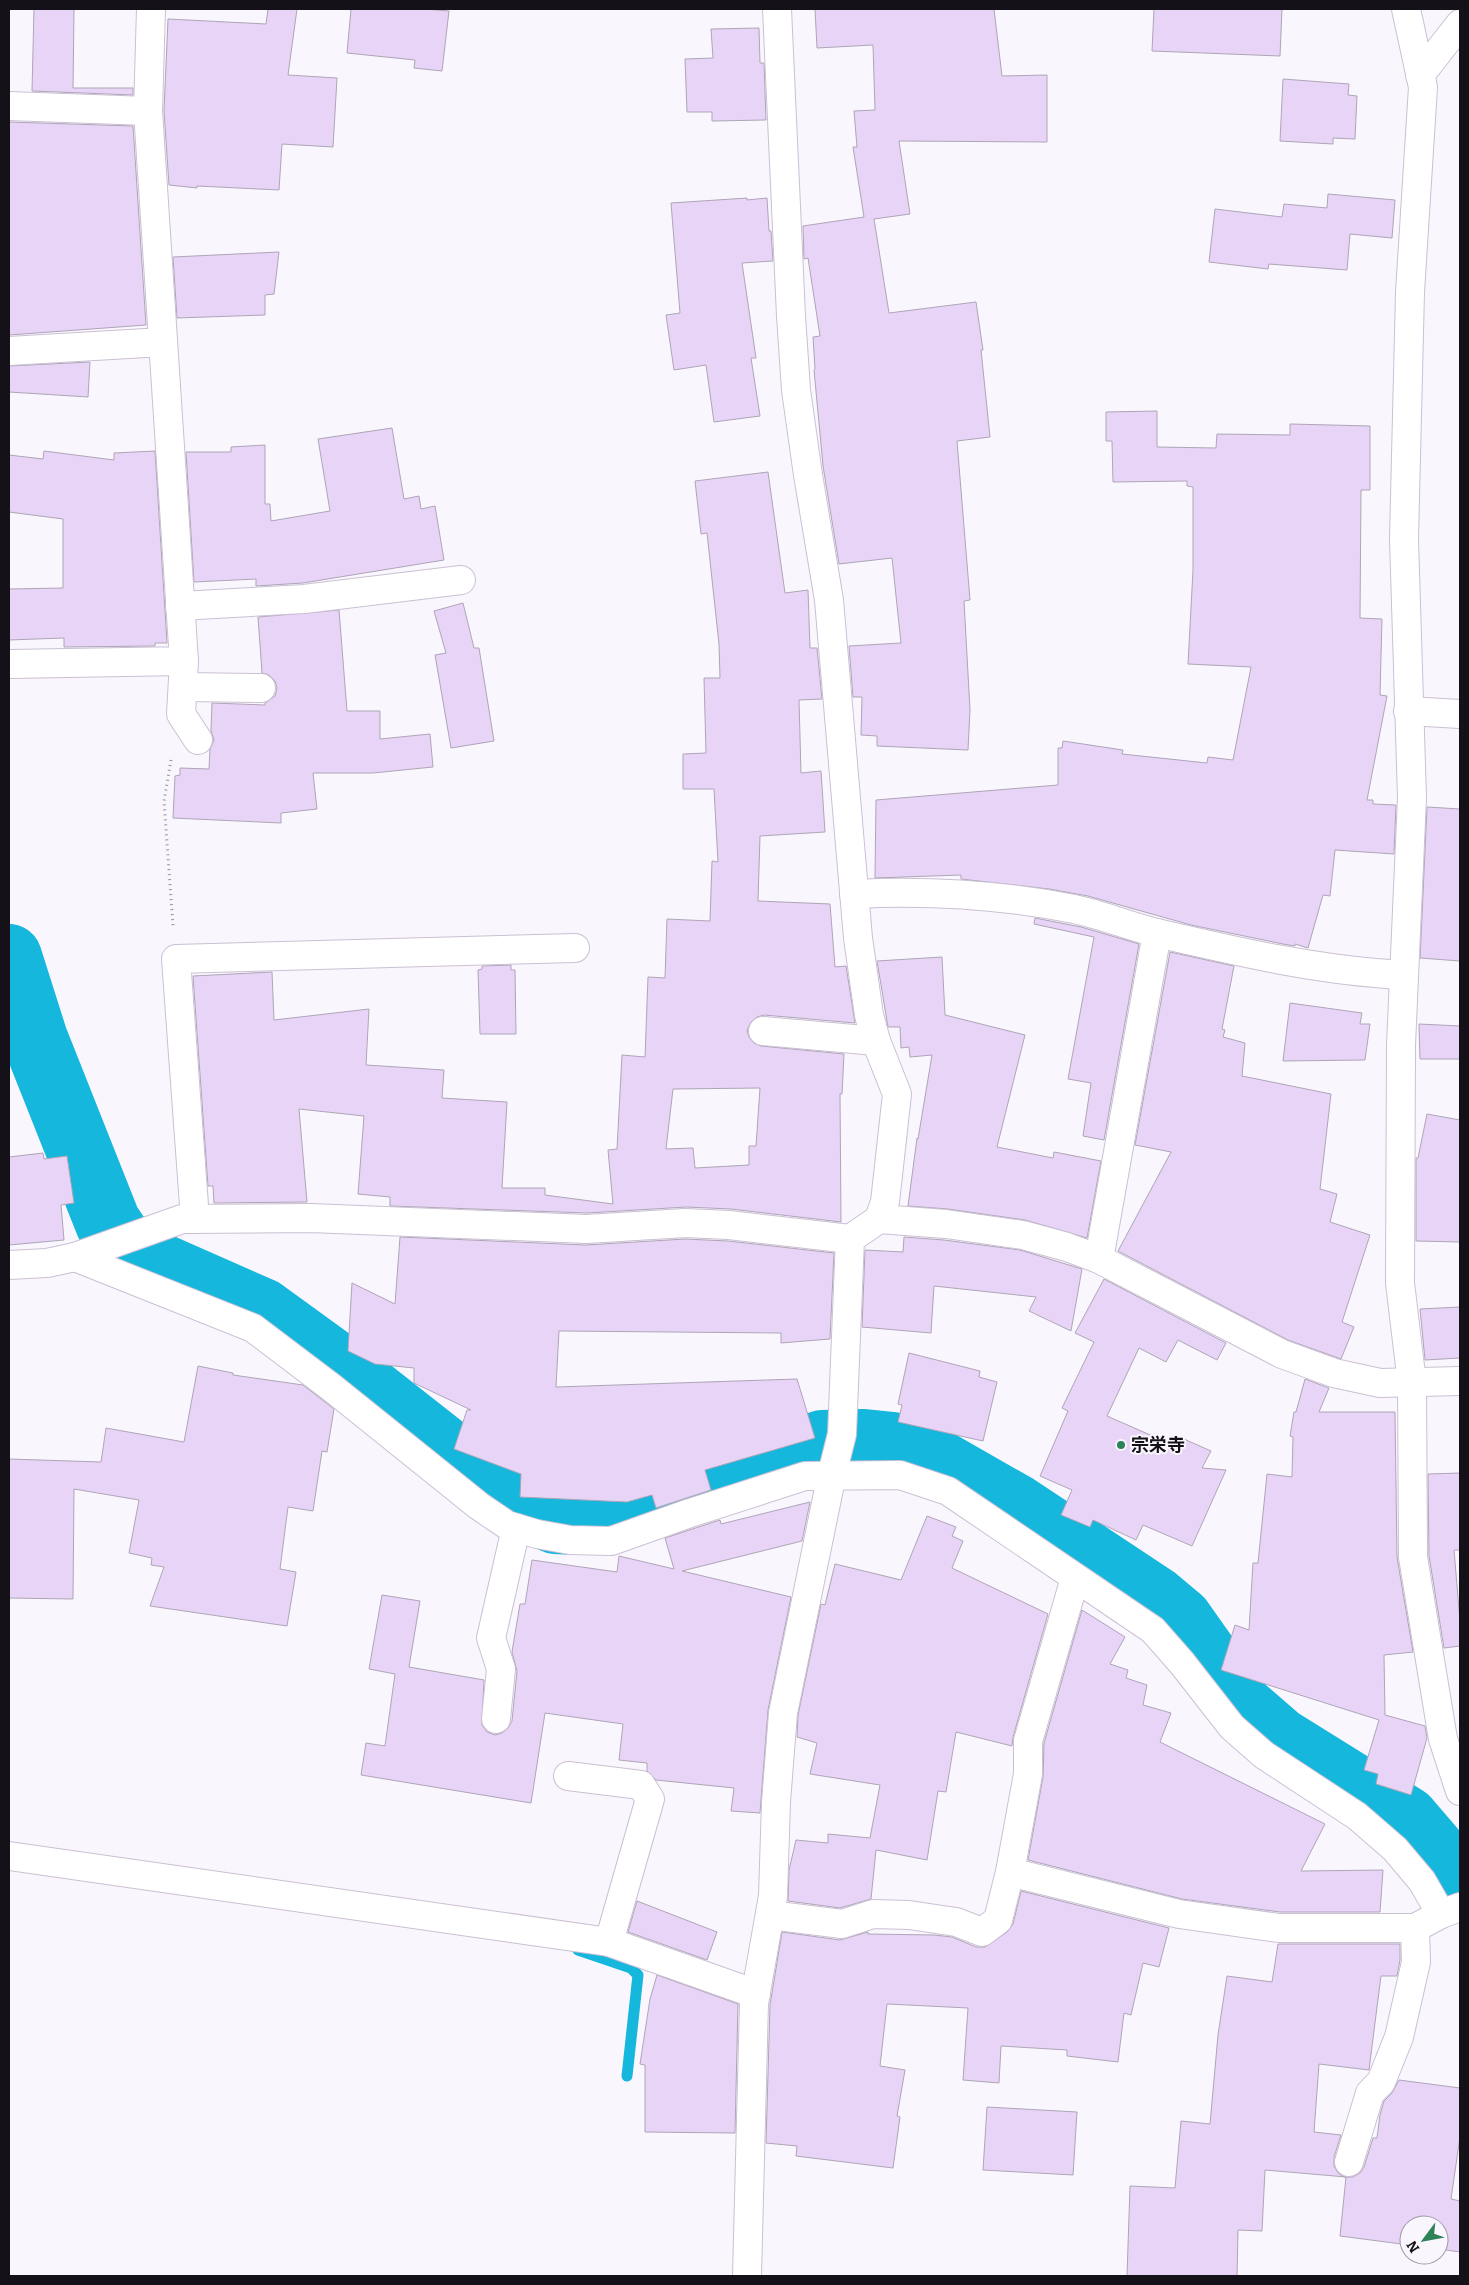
<svg xmlns="http://www.w3.org/2000/svg" width="1469" height="2285" viewBox="0 0 1469 2285" font-family="Bitter,'Noto Sans JP',serif">
<style>
.lines{fill:none;stroke-linecap:round;stroke-linejoin:round}
.stream{stroke:#15b7dc;stroke-width:11}
.river{stroke:#15b7dc;stroke-width:66}
.building{fill:#e7d4f7;stroke:#aea5b6;fill-rule:evenodd}
.minor-casing{stroke:#cac0d3;stroke-width:30}
.path{stroke:#96929a;stroke-width:3;stroke-dasharray:1 4;stroke-linecap:butt}
.minor{stroke:#fff;stroke-width:28}
.poi-dot{fill:#2d8357;stroke:#faf6fe;stroke-width:2}
.labels{text-anchor:middle;stroke-width:4;stroke-linejoin:round;paint-order:stroke}
.poi-label{font-size:18px;font-weight:bold;fill:#151118;stroke:#faf6fe;text-anchor:start}
</style>
<rect width="100%" height="100%" fill="#faf6fe"/>
<g class="lines">
<!-- stream -->
<polyline class="stream" points="578,1950 631,1968 638,1975 627,2076"/>
<!-- river -->
<polyline class="river" points="9,957 35,1039 108,1223 128,1252 262,1311 346,1372 482,1479 520,1503 555,1521 576,1522 617,1516 822,1443 864,1442 893,1445 937,1462 1016,1507 1155,1599 1180,1620 1242,1708 1279,1740 1406,1819 1448,1868 1460,1874"/>
</g>
<!-- building -->
<g class="building">
<polygon points="34,9 74,9 73,88 133,88 133,95 32,91"/>
<polygon points="268,9 297,9 288,75 337,78 333,147 282,144 279,190 197,186 197,188 169,185 164,111 168,19 266,24"/>
<polygon points="351,9 425,9 449,11 442,71 414,68 415,60 347,53"/>
<polygon points="815,9 994,9 1002,76 1047,75 1047,142 899,141 910,214 874,219 889,313 976,302 983,350 981,350 990,437 957,441 970,600 964,601 970,710 968,750 877,746 877,736 861,735 862,697 853,697 849,646 901,643 892,558 839,564 823,466 814,370 815,369 813,337 820,336 808,258 804,259 803,226 864,217 853,147 857,147 854,111 875,110 873,45 817,48"/>
<polygon points="1154,9 1282,9 1280,56 1152,51"/>
<polygon points="759,28 760,63 764,63 766,120 712,121 712,112 687,112 685,59 713,58 711,29"/>
<polygon points="1283,79 1349,84 1348,95 1357,96 1355,139 1333,138 1333,144 1280,141"/>
<polygon points="9,122 133,126 146,325 9,335"/>
<polygon points="1328,194 1395,200 1392,238 1350,234 1347,270 1269,264 1268,269 1209,262 1215,209 1282,217 1284,204 1327,208"/>
<polygon points="747,198 747,200 767,198 769,231 771,231 773,261 742,263 756,358 751,358 760,416 714,422 706,365 674,370 666,315 680,313 671,203"/>
<polygon points="279,252 274,294 265,295 265,315 177,318 173,257"/>
<polygon points="90,362 88,397 9,392 9,366"/>
<polygon points="1157,411 1157,447 1216,448 1217,434 1290,435 1290,424 1370,426 1370,490 1361,490 1360,618 1382,619 1380,695 1387,696 1367,800 1373,800 1373,804 1396,805 1394,854 1335,850 1330,896 1323,895 1308,948 1295,944 1295,946 1283,944 1191,925 1088,896 1049,889 961,879 961,875 875,878 876,800 1058,785 1058,748 1062,748 1063,741 1123,750 1122,754 1207,763 1208,757 1233,760 1251,667 1188,664 1193,570 1193,487 1187,486 1187,481 1113,482 1112,441 1106,441 1106,412"/>
<polygon points="392,428 404,499 419,496 421,509 435,506 444,560 303,583 256,586 256,579 194,582 186,452 231,452 231,447 265,445 265,504 270,504 271,521 330,511 318,439"/>
<polygon points="44,451 114,460 114,453 155,451 167,643 155,643 155,646 64,647 64,638 9,640 9,589 63,588 63,519 9,512 9,455 43,459"/>
<path d="M 768,472 L 785,593 L 808,590 L 810,648 L 817,648 L 822,699 L 799,700 L 801,773 L 821,771 L 825,832 L 760,836 L 758,901 L 830,904 L 835,967 L 846,966 L 855,1023 L 764,1015 L 757,1017 L 751,1022 L 747,1030 L 749,1037 L 754,1043 L 761,1046 L 844,1054 L 842,1094 L 840,1094 L 841,1222 L 731,1209 L 686,1207 L 587,1213 L 390,1206 L 390,1197 L 358,1194 L 364,1116 L 299,1109 L 307,1202 L 214,1203 L 213,1186 L 208,1186 L 193,976 L 272,972 L 274,1020 L 369,1009 L 366,1065 L 444,1070 L 442,1098 L 507,1102 L 502,1188 L 545,1188 L 545,1195 L 613,1204 L 608,1150 L 617,1149 L 622,1055 L 645,1057 L 648,977 L 665,978 L 667,919 L 710,921 L 712,861 L 718,862 L 714,789 L 683,789 L 683,754 L 706,753 L 704,678 L 720,678 L 719,644 L 707,533 L 701,534 L 695,481 ZM 760,1088 L 756,1146 L 749,1146 L 749,1165 L 695,1168 L 693,1148 L 666,1149 L 673,1089 Z"/>
<polygon points="463,603 474,648 479,648 494,741 451,748 435,655 446,653 434,611"/>
<polygon points="339,610 347,711 380,711 380,739 430,734 433,767 373,773 313,773 317,809 281,813 281,823 173,818 175,776 180,775 180,768 209,769 210,749 214,740 211,731 212,703 265,705 265,703 275,696 277,688 275,681 269,675 262,673 258,617"/>
<polygon points="1427,807 1460,809 1460,961 1420,958"/>
<polygon points="1035,918 1081,927 1139,944 1104,1140 1083,1136 1091,1083 1068,1079 1094,937 1034,924"/>
<polygon points="1170,952 1234,966 1222,1029 1225,1030 1223,1037 1245,1043 1242,1076 1331,1094 1320,1189 1337,1194 1330,1222 1370,1235 1342,1322 1354,1327 1341,1359 1288,1340 1118,1251 1171,1152 1135,1145"/>
<polygon points="942,957 945,1015 1025,1035 997,1147 1053,1158 1054,1152 1101,1161 1087,1238 1025,1220 948,1209 908,1206 917,1138 918,1139 932,1055 910,1057 909,1047 901,1048 900,1027 888,1027 877,961"/>
<polygon points="511,965 511,970 515,970 516,1034 480,1034 478,970 482,969 482,966"/>
<polygon points="1290,1003 1362,1013 1360,1024 1370,1024 1365,1060 1283,1061"/>
<polygon points="1419,1024 1460,1026 1460,1059 1420,1059"/>
<polygon points="1427,1114 1460,1120 1460,1242 1416,1241 1416,1158 1418,1158"/>
<polygon points="43,1153 44,1159 67,1156 74,1203 61,1205 64,1240 9,1245 9,1157"/>
<polygon points="400,1237 586,1245 685,1239 728,1241 834,1253 830,1339 781,1343 781,1333 559,1331 556,1387 797,1379 815,1438 705,1470 711,1490 656,1508 652,1495 627,1502 520,1497 521,1474 454,1449 467,1410 471,1410 414,1383 414,1368 375,1364 348,1351 352,1283 395,1304"/>
<polygon points="904,1237 944,1240 1020,1250 1082,1269 1071,1331 1029,1311 1036,1297 934,1286 931,1333 862,1327 865,1250 903,1252"/>
<polygon points="1104,1279 1226,1343 1217,1360 1178,1340 1166,1362 1139,1348 1107,1416 1173,1445 1177,1436 1211,1451 1202,1468 1226,1470 1192,1546 1143,1525 1136,1540 1093,1520 1090,1527 1061,1515 1072,1490 1040,1476 1068,1411 1062,1408 1094,1342 1075,1333"/>
<polygon points="1460,1307 1460,1358 1425,1360 1420,1309"/>
<polygon points="909,1353 980,1371 979,1377 997,1382 983,1441 898,1422 902,1405 898,1404"/>
<polygon points="198,1366 233,1373 233,1375 303,1385 334,1409 327,1452 322,1451 313,1511 288,1507 280,1569 296,1572 287,1626 150,1606 164,1567 151,1565 152,1558 129,1553 139,1500 74,1489 73,1599 9,1598 9,1459 101,1462 106,1428 184,1442"/>
<polygon points="1305,1379 1329,1388 1319,1412 1395,1412 1397,1557 1413,1652 1384,1655 1385,1715 1425,1726 1427,1738 1411,1795 1376,1784 1378,1774 1364,1770 1379,1720 1221,1670 1235,1625 1249,1630 1253,1563 1258,1563 1267,1474 1292,1477 1293,1437 1290,1436 1294,1412 1296,1412"/>
<polygon points="1460,1473 1460,1550 1454,1550 1460,1621 1460,1646 1444,1648 1429,1556 1428,1474"/>
<polygon points="810,1502 802,1541 682,1571 791,1597 768,1710 760,1813 731,1811 734,1788 656,1780 647,1771 647,1763 619,1760 623,1724 545,1713 531,1803 361,1775 366,1743 385,1746 395,1674 369,1669 382,1595 420,1601 409,1667 484,1680 482,1725 487,1732 495,1735 502,1733 508,1728 512,1721 517,1671 512,1652 520,1604 525,1604 532,1560 617,1572 619,1556 674,1569 665,1538 720,1520 721,1524"/>
<polygon points="927,1516 956,1527 952,1536 963,1541 952,1568 1048,1614 1013,1737 1012,1746 956,1732 946,1792 938,1791 927,1860 876,1850 871,1899 840,1908 788,1901 789,1870 796,1840 828,1843 828,1834 870,1838 880,1785 810,1774 817,1743 797,1737 798,1715 821,1604 825,1605 835,1564 901,1580"/>
<polygon points="1082,1610 1125,1637 1110,1664 1128,1670 1126,1678 1147,1685 1143,1705 1171,1713 1160,1742 1325,1824 1301,1871 1383,1870 1380,1912 1280,1912 1182,1899 1028,1860 1043,1777 1044,1743"/>
<polygon points="1021,1891 1169,1928 1159,1967 1143,1963 1131,2015 1124,2013 1118,2062 1067,2056 1067,2050 1001,2046 999,2083 963,2080 968,2008 887,2004 880,2066 905,2070 897,2116 900,2117 893,2168 796,2156 797,2146 766,2143 770,2005 782,1932 840,1940 868,1932 868,1934 934,1935 952,1937 976,1947 985,1947 1007,1932 1013,1924"/>
<polygon points="637,1901 717,1932 707,1960 628,1932"/>
<polygon points="1278,1944 1400,1944 1400,1960 1397,1976 1381,1976 1369,2070 1319,2064 1314,2132 1341,2135 1334,2157 1334,2166 1338,2173 1344,2177 1353,2177 1360,2173 1364,2167 1373,2138 1377,2138 1380,2115 1384,2101 1392,2093 1399,2080 1460,2088 1460,2137 1451,2199 1460,2201 1460,2252 1439,2249 1439,2225 1409,2225 1409,2245 1340,2236 1346,2177 1265,2170 1262,2231 1238,2230 1237,2276 1127,2276 1130,2186 1175,2188 1181,2121 1210,2124 1218,2035 1227,1976 1272,1982"/>
<polygon points="657,1975 738,2004 735,2133 645,2132 645,2065 640,2064 650,1999"/>
<polygon points="987,2107 1077,2112 1073,2175 983,2170"/>
</g>
<g class="lines">
<defs>
<g id="minor">
<polyline points="1406,9 1423,87 1410,292 1404,539 1412,798 1401,1045 1400,1283 1412,1383 1413,1557 1443,1739 1460,1791"/>
<polyline points="1420,75 1460,24"/>
<polyline points="9,106 148,111"/>
<polyline points="9,351 163,342"/>
<polyline points="180,606 304,599 461,580"/>
<polyline points="184,661 181,714 198,740"/>
<polyline points="9,664 184,661 148,111 151,9"/>
<polyline points="183,687 261,688"/>
<polyline points="1408,711 1460,714"/>
<path d="M 854,894 C 927,890 1002,895 1074,909 C 1102,915 1129,926 1157,933 C 1238,952 1321,971 1404,975"/>
<polyline points="763,1031 876,1041"/>
<polyline points="195,1219 176,959 575,948"/>
<polyline points="879,1219 946,1224 1023,1235 1067,1247 1099,1259 1282,1354 1334,1373 1380,1383 1460,1381"/>
<polyline points="75,1257 253,1328 331,1387 479,1506 507,1525 537,1534 570,1540 611,1541 690,1513 805,1476 900,1475 948,1491 1153,1630 1182,1663 1232,1727 1264,1755 1357,1816 1395,1849 1422,1881 1441,1914 1460,1907"/>
<polyline points="1099,1259 1157,933"/>
<polyline points="9,1265 47,1263 75,1257 182,1219 310,1218 587,1229 685,1223 729,1225 850,1239"/>
<polyline points="496,1719 501,1669 491,1638 516,1528"/>
<polyline points="568,1776 641,1785 650,1799 609,1942"/>
<polyline points="9,1856 609,1942 756,1994"/>
<polyline points="1010,1872 1179,1914 1279,1928 1415,1928 1441,1914"/>
<polyline points="770,1915 842,1924 873,1914 909,1915 956,1922 982,1932 998,1920 1010,1872 1028,1774 1028,1741 1075,1578"/>
<polyline points="1349,2162 1370,2093 1381,2082 1399,2037 1416,1962 1415,1928"/>
<polyline points="747,2276 754,2003 773,1896 776,1802 783,1713 832,1474 842,1434 850,1239 879,1219 885,1202 897,1094 876,1041 869,1015 858,938 829,600 808,475 796,390 791,316 777,9"/>
</g>
</defs>
<!-- minor casing -->
<use href="#minor" class="minor-casing"/>
<!-- path -->
<polyline class="path" points="171,760 164,801 173,926"/>
<!-- minor -->
<use href="#minor" class="minor"/>
</g>
<!-- markers -->
<circle class="poi-dot" cx="1121" cy="1445" r="5"/>
<g class="labels">
<!-- poi labels -->
<g class="poi-label">
<text x="1131" y="1451">宗栄寺</text>
</g>
</g>
<!-- border -->
<rect width="1469" height="2285" fill="none" stroke="#151118" stroke-width="20"/>
<!-- north arrow -->
<g transform="translate(1424 2240) rotate(238)"><circle r="24" fill="#faf6fe" stroke="#9e9aa2"/>
<path d="M0-4L9 19L0 12L-9 19Z" fill="#2d8357"/>
<text y="-8" font-size="14" font-weight="bold" text-anchor="middle" fill="#151118">N</text>
</g>
</svg>
